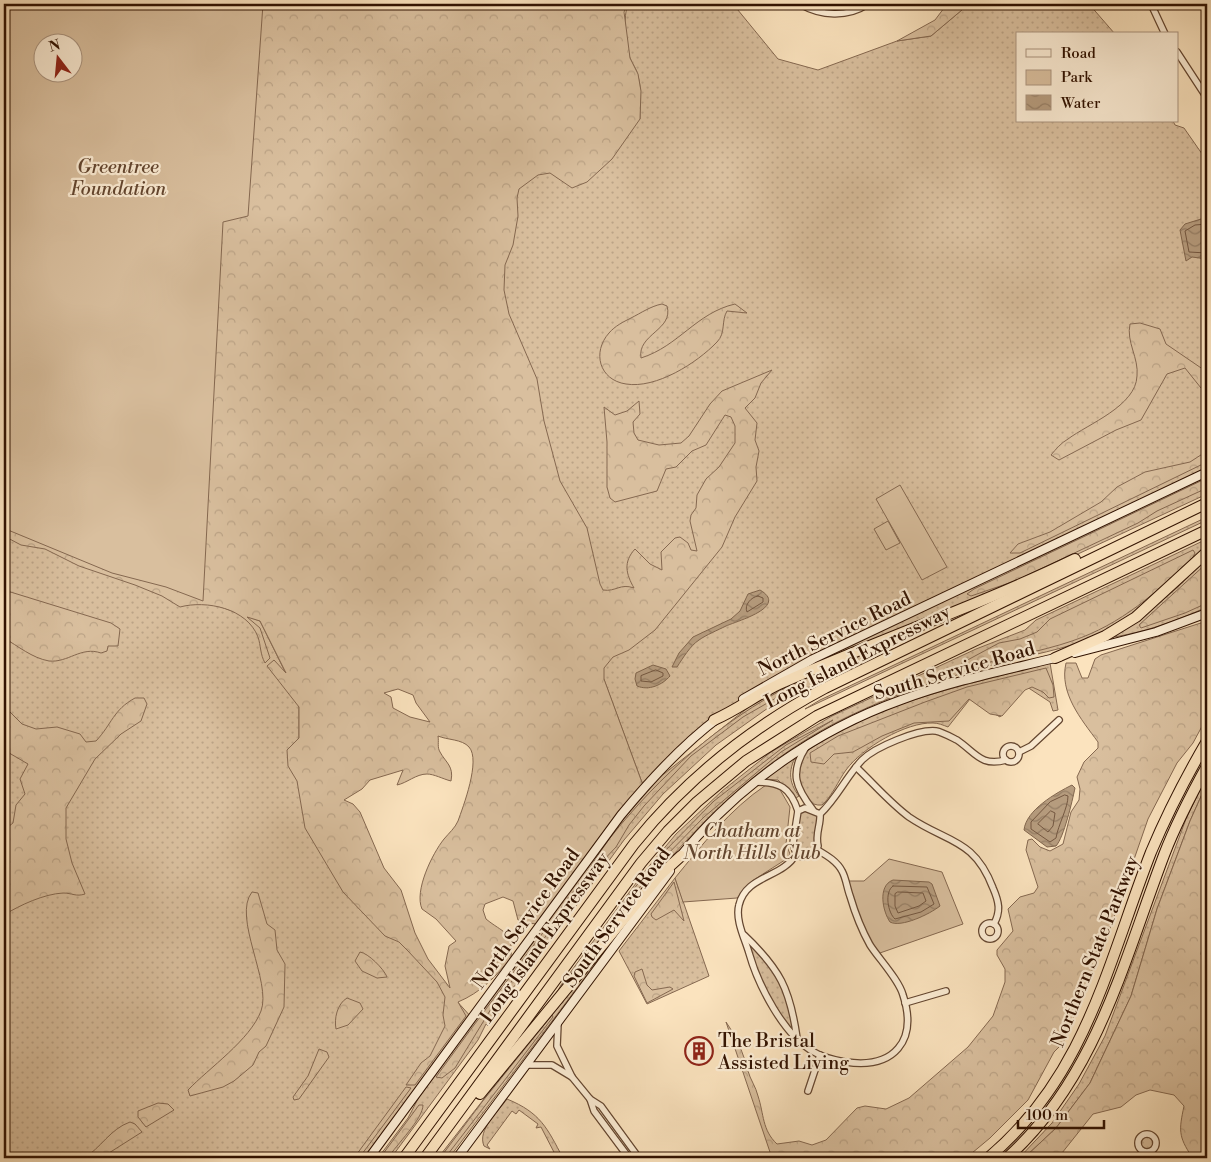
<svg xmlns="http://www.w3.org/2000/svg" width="1211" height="1162" viewBox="0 0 1211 1162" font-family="'Libre Bodoni',serif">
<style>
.grass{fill:url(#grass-dots);stroke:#856850}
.forest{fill:url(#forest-crowns);stroke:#856850;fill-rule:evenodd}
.park{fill:#d9bf9e;stroke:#856850;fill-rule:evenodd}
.water{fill:url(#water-waves);stroke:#81654c}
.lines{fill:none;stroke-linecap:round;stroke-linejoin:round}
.shore{stroke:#745740;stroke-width:1}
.street-casing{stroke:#644630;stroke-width:8}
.secondary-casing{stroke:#311201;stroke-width:10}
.highway-casing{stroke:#311201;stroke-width:12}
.street{stroke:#fcedd5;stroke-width:5.5}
.secondary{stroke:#fcedd5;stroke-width:8}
.highway{stroke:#fbe3be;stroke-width:10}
.labels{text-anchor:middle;stroke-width:4.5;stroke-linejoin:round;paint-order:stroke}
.park-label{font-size:19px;font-style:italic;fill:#634630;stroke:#fcedd5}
.street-label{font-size:19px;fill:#311201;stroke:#fcedd5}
.poi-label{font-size:19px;fill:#311201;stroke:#fcedd5;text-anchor:start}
</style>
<defs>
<pattern id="grass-dots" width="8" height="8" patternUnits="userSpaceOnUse" patternTransform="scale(1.25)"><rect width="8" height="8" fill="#d9bf9e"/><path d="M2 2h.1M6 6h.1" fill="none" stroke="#bba386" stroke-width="1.8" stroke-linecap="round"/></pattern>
<pattern id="forest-crowns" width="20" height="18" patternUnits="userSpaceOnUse" patternTransform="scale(1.25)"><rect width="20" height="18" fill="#d9bf9e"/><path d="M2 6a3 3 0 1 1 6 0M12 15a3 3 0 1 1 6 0" fill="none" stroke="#bba386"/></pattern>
<pattern id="water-waves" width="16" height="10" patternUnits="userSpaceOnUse" patternTransform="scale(1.25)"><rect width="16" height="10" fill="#b69c7e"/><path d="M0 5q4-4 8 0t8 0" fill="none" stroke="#957e65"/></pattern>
</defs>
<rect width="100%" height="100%" fill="#fbe3be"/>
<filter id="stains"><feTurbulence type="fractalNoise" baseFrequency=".004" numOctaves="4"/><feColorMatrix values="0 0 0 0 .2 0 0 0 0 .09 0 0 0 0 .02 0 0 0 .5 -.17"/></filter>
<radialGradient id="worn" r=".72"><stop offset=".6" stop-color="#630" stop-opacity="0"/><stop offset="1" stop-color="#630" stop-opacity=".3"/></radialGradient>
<!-- grass -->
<g class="grass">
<path d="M 628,4 L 733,4 L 778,59 L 818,70 L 897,41 L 931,36 L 969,4 L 1089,4 L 1115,34 L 1017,34 L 1017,121 L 1173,121 L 1175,125 L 1184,128 L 1207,161 L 1207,472 L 859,637 L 734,705 L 644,788 L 485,357 L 495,216 L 531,169 L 640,119 C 640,105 642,90 638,76 C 637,69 632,64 630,58 C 625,45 623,15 628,4 Z"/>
<polygon points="1207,476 1207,494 1037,573 828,658 828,656"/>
<polygon points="1207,517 1207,520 805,709 820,700"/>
<polygon points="4,531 112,573 166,587 260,621 299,700 299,775 419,959 472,1018 369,1158 4,1158"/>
<path d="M 1207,539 L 1207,547 C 1172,580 1139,615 1095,636 C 1065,650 1028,655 996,664 C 950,676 903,691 860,711 C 725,771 643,891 552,1001 L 561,985 L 645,871 L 676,834 L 722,791 L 771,752 L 832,716 L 976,649 L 1025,630 L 1036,620 Z"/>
<path d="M 1207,557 L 1207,607 C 1176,621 1141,634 1106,638 L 1143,617 L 1179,586 Z"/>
<polygon points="929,626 768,708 716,745 663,794 624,840 536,961 511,990 499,1012 488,1026 486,1024 478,1040 391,1158 378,1158 408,1118 419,1097 621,822 660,777 764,695"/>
<path d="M 1050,663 L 1058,710 L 1053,711 L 1050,702 L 1024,685 L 1000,717 L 970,699 L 948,727 C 943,725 938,723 933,723 C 906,722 862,748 846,770 C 838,781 833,795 822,805 C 798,808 789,762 808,750 C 884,700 963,686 1050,663 Z"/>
<path d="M 798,753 C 788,768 788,782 799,796 L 796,798 L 778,780 L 761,779 Z"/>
<polygon points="1207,775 1207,783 1190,821 1157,909 1131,996 1090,1083 1056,1128 1024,1158 1019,1158 1052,1123 1079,1084 1105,1036 1186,819"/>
<polygon points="805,808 820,814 818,846 809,856 796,854 793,843 796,817"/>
<polygon points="675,878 709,976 647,1004 619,951"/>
<polygon points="743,934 765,955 788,992 797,1038 766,996"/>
<polygon points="607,948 449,1158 438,1158 515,1059"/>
<path d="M 507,1099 C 541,1113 547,1128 563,1158 L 557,1158 L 541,1127 L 536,1128 L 538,1124 L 519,1110 L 516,1114 L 512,1111 L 487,1145 L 490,1149 L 484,1146 C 477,1130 498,1112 507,1099 Z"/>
<circle cx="1147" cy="1143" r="9"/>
</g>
<!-- forest -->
<g class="forest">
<path d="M 4,4 L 628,4 L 624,12 L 625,19 L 630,58 L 638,74 L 641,91 L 640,119 L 612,159 L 587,182 L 572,188 L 550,173 L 538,175 L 519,189 L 517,198 L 518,216 L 513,245 L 505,265 L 504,290 L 509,314 L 537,379 L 544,421 L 560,481 L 587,528 L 600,584 L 603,590 C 616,592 620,583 634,588 C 626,574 623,562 635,549 L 650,564 L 662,570 L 661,552 L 675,538 L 680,537 L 688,543 L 691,550 L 697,551 L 690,521 L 691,515 L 696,508 L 697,495 L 706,479 L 719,467 L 735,443 L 735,426 L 731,417 L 725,415 L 706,445 L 692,451 L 676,467 L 666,469 L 657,491 L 615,502 L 610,498 L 607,487 L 607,442 L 604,407 L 615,415 L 627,411 L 639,401 L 640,414 L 633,422 L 634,433 L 638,440 L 659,445 L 681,443 L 689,436 L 710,404 L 722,391 L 772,370 L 761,383 L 755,398 L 745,408 L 757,423 L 755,440 L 759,451 L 756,467 L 757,481 L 735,517 L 722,547 L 655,630 L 629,650 L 613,657 L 604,668 L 604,679 L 644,788 L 538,924 L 525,923 L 518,920 L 513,901 L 503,897 L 485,904 L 483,910 L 486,919 C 503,933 513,931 511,957 C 497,976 480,993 458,1002 L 466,1016 L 415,1085 L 406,1085 L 421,1063 L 430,1056 L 445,1026 L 443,1015 L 445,997 L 437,982 L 408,951 L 399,942 L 385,936 L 343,892 L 305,828 L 297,781 L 288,766 L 287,750 L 299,738 L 299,707 L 267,666 L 274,660 L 286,673 L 260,621 L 247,617 L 260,628 L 270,658 L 265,663 C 260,654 261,646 258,637 C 247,608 206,600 180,607 L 162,596 L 135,585 L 79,566 L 45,549 L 21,545 L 4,536 ZM 42,42 L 72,42 L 72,72 L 42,72 ZM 398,689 L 413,695 L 416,703 L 430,722 L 410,717 L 393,708 L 391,697 L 384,693 ZM 438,736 C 447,740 462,739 469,747 C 481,760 463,807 458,821 C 455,828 449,833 444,839 C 432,854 414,891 422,909 L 436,919 L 456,941 L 449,946 L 445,966 L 450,988 L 428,959 L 415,933 L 401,890 L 384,868 L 360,812 L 353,804 L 344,800 L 362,789 L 370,780 L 403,770 L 397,785 C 407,783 416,774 427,774 C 434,774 443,779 451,781 C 454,766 446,763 440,752 C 437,747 439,742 438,736 Z"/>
<polygon points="947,4 969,4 931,36 897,41 935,20"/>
<path d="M 662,304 L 667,306 C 674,330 637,334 641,358 C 679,346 696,313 735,304 L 747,313 L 727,311 C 721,321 726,333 717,342 C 697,363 656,389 626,384 C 599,380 592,352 609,333 C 615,326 623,322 631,318 C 641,313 651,306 662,304 Z"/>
<path d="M 1140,323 L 1160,329 L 1166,344 L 1207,372 L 1207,389 L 1201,388 L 1185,368 L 1167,374 L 1141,420 L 1116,430 L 1059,460 L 1051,455 C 1056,449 1061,443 1068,439 C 1088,424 1136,406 1137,376 C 1139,358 1126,342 1130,324 Z"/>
<polygon points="1207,451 1207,462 1020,553 1010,553 1018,544 1050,532 1101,502 1117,487 1145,472 1190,462"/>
<polygon points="1207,478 1207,488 1157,511 1138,523 1015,581 971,596 967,594 974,589"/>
<path d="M 1193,550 L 1195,553 L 1193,557 C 1156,593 1122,624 1072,641 C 1040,652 1005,657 972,667 L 962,667 L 962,663 L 999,643 L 1020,639 L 1037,632 L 1050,619 Z"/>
<polygon points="1207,563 1207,603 1185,613 1141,628 1139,625"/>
<path d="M 4,590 L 111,623 L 120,629 L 118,646 L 108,646 L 107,651 L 101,653 C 81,646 68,663 49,661 C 32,658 18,646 4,638 Z"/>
<path d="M 1207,621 L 1207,717 L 1193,743 L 1177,763 L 1148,819 L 1105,943 L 1092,956 L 1092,973 L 1063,1043 L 1054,1052 L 1028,1100 L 990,1138 L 966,1158 L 772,1158 L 726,1022 C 737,1038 743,1052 748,1071 C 750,1079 756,1087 758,1096 C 764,1114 762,1130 777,1144 L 799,1141 L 812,1145 L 826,1140 L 857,1108 L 865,1106 L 886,1109 L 909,1098 L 968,1047 L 993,1016 L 1005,982 L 1005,969 L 997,955 L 997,950 L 1013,931 L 1008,909 L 1020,897 L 1034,893 L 1038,887 L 1026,850 L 1028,840 L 1032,839 L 1040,847 L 1050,851 L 1063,844 L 1071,812 L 1079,800 L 1080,789 L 1077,777 L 1084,762 L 1098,748 L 1098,742 C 1081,719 1059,693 1066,663 L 1076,663 L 1082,678 L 1088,678 L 1095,659 L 1101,655 Z"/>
<polygon points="1046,668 1053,685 1054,697 1049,698 1043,692 1032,687 1025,690 1002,716 990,714 969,699 949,721 914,723 882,736 853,752 834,754 824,764 811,762 810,753 838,736 925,702 967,687"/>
<path d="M 791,685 L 792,687 L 790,690 L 743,717 L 691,756 L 644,806 L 629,825 L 616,847 L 586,879 L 536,950 L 494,1004 L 455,1068 L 442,1078 L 436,1077 C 482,1013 530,951 576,888 C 588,872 598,854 610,838 C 659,776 721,721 791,685 Z"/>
<path d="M 135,698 L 144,698 L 147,704 L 141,721 L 121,734 L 95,759 L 66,808 L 66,839 L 72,863 L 85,894 C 76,897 72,893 63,893 C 44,894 20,905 4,915 L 4,830 L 13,823 L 16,805 L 25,794 L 20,779 L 28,764 L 4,750 L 4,706 L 22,724 L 36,729 L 57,727 L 80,734 L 86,742 L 96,741 C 112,724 113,710 135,698 Z"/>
<polygon points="833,720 781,752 704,817 657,865 609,927 629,895 660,856 714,801 786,745"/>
<path d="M 1207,783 L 1207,895 L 1202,900 L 1202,904 L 1207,911 L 1207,941 L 1202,948 L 1201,954 L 1207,969 L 1207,1114 L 1205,1116 L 1207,1155 L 1192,1157 C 1178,1136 1179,1130 1184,1106 L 1174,1095 L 1150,1090 L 1136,1095 L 1121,1107 L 1093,1114 L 1058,1158 L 1024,1158 L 1056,1128 L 1090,1083 L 1131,996 L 1157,909 L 1190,821 Z"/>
<polygon points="674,882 684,921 674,910 656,920 652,917 651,914"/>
<path d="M 252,892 L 258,893 L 267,924 L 275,930 L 277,950 L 285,964 L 284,1007 L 266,1046 L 259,1052 L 253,1065 L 234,1081 L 223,1087 L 190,1096 L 188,1090 C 209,1068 250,1040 261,1011 C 272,982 232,917 252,892 Z"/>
<path d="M 360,952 C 368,953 384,969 387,977 L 377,978 L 362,971 L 355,961 Z"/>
<polygon points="642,969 647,985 652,990 670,987 673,989 647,1003 634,976 635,972"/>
<path d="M 347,998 L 360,1003 L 363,1009 L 348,1025 L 336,1029 C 334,1019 337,1004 347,998 Z"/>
<polygon points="552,1015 553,1017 445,1158 440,1158 482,1102"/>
<polygon points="319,1049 327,1052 329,1057 299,1099 294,1100 293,1097 308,1076"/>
<polygon points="406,1087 411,1088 359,1158 354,1158"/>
<polygon points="158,1103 168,1104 174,1110 146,1127 138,1117 138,1111"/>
<path d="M 419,1105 L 423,1105 C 423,1119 396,1145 388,1158 L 380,1158 Z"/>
<path d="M 130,1122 L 135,1124 L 142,1132 L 101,1158 L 84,1158 C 101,1148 110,1129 130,1122 Z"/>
</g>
<!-- park -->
<g class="park">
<path d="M 4,4 L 263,4 L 248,216 L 223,222 L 203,601 L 166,587 L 112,573 L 8,530 L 4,531 ZM 42,42 L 72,42 L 72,72 L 42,72 Z"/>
<polygon points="900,485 947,567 922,580 876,499"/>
<polygon points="888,521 900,543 886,550 874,529"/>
<path d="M 766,785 L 779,788 L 790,807 L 786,844 L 790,854 L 788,858 L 752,881 L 737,898 L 683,902 L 675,878 C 702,845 730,809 766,785 Z"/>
<polygon points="889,859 942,872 963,924 877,954 869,943 845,881 864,881"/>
</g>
<!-- water -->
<g class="water">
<polygon points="1201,219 1207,220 1207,259 1192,257 1186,261 1180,230 1185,224"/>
<path d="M 760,590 C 789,607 737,621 726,626 C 718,630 706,635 699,640 C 690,646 683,658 677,667 L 672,667 L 679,653 L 693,637 L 731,619 L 740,611 L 748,594 Z"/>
<path d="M 653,665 L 666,669 L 670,676 C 662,685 649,691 637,686 L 635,679 L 636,673 Z"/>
<path d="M 1072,785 L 1075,788 C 1072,802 1064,837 1056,846 L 1047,847 L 1024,830 C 1026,810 1056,793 1072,785 Z"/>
<path d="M 893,880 L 929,882 L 932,884 L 940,906 C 930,914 901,928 890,922 C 883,912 877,886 893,880 Z"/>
</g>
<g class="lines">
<!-- shore -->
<g class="shore">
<polyline points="1207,224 1195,225 1185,231 1189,252 1207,253"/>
<path d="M 758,596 L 763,598 L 763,602 L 747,612 C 744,605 751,597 758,596 Z"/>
<polygon points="656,670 663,673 663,676 651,682 641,681 641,676"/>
<path d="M 1065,795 L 1068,796 C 1068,808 1058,825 1056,838 L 1050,842 L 1031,829 L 1031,822 L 1050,802 Z"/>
<polygon points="1051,811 1055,813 1053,826 1048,832 1038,824"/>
<path d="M 893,886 L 927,887 L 934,904 L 921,912 L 895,919 C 888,913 884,892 893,886 Z"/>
<polygon points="898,892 923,893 926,901 919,906 898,913 895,906 895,894"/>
</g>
<defs>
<g id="street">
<path d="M 800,4 C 821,16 847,18 868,4"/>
<polyline points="1151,4 1165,34"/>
<polyline points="1177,52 1207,98"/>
<circle cx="1011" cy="754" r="8"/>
<path d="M 806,747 C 789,773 796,788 813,810"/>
<polyline points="1019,752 1031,746 1059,720"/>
<path d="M 856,767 C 873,783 890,803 909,817 C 947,843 974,838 993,888 C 999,902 1001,911 994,924"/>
<path d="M 755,782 C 780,782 790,787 798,811"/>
<path d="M 805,808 L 820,814 C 821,825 815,833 818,846 L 815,852 L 802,857 L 796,854 L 793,843 L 798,811 Z"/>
<path d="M 820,814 C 837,798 846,777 862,760 C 875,747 918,729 936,731 C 942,732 951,737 957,740 C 976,753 981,767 1006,760"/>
<path d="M 796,854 C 783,878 746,875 739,905 C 735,920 745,939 749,953 C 758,985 784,1036 814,1052 C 823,1058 836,1060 846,1062 C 894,1069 918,1041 903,995 C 899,980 879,959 870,945 C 861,929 855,913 850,896 C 847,888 846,878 842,871 C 837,861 826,855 816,849"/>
<circle cx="990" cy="931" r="8"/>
<path d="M 744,935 C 780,969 790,989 797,1038"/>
<polyline points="905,1003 946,991"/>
<polyline points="558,1023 557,1046 572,1077 590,1099 601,1106 639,1158"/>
<polyline points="528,1065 552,1065 572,1077"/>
<polyline points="808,1091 820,1055"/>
<polyline points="590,1099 594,1111 629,1158"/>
<circle cx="1147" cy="1143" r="9"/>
</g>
<g id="secondary">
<polyline points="1075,653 1156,632 1207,613"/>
<polyline points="743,699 813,659 1207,472"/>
<path d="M 678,859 C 736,787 814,731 901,700 C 952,681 1006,670 1059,657"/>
<path d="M 369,1158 L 621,815 C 650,780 682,745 718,718"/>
<polyline points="457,1158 670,871"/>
</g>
<g id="highway">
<polyline points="1055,658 1105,636 1136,617 1207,552"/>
<path d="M 714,720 C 739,709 760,692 784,682 C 881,639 980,605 1075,559"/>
<polyline points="480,1094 659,876 681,856"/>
<path d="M 404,1158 L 634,844 C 687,778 750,728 825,688 L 1207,503"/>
<polyline points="425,1158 641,863 668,831 697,802 746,761 817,716 1207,530"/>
<path d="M 988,1158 C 1086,1076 1107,965 1151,852 C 1167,814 1186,777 1207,741"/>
<path d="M 1007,1158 C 1096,1078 1123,963 1164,855 C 1176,824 1191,795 1207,766"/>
</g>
</defs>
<!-- street casing -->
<use href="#street" class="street-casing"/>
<!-- secondary casing -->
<use href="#secondary" class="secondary-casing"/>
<!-- highway casing -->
<use href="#highway" class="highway-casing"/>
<!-- street -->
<use href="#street" class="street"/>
<!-- secondary -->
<use href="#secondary" class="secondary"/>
<!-- highway -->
<use href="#highway" class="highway"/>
</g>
<!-- icons -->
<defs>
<symbol id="building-ring" viewBox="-11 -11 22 22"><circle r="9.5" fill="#fcedd5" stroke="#8f2418" stroke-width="1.5"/><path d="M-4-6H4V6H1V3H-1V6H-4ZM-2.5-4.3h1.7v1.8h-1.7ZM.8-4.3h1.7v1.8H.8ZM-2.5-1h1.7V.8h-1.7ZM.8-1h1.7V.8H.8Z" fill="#8f2418"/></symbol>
</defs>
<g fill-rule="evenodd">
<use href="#building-ring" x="683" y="1035" width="32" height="32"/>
</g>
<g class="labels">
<!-- park labels -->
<g class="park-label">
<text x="118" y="173">Greentree<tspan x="118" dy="22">Foundation</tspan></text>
<text x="752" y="837">Chatham at<tspan x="752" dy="22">North Hills Club</tspan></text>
</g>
<!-- street labels -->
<g class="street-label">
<text transform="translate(834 633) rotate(-26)" y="7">North Service Road</text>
<text transform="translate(857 656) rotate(-27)" y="7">Long Island Expressway</text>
<text transform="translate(954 670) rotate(-16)" y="7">South Service Road</text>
<text transform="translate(616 917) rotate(-54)" y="7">South Service Road</text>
<text transform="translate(525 918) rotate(-54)" y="7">North Service Road</text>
<text transform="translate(544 937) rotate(-54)" y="7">Long Island Expressway</text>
<text transform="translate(1094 951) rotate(-68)" y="7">Northern State Parkway</text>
</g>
<!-- poi labels -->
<g class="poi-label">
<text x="718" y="1047">The Bristal<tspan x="718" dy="22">Assisted Living</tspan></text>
</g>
</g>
<!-- margin -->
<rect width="1211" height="1162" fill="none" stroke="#fbe3be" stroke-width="20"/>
<rect x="5" y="5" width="1201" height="1152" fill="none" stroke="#311201" stroke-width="2.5"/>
<rect x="10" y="10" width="1191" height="1142" fill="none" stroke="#311201"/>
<!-- legend -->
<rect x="1016" y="32" width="162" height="90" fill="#fcedd5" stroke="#ab9580"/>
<rect x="1026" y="49" width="25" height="8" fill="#fcedd5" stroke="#ab9580"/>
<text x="1061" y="58" font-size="15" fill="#311201">Road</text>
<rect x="1026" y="70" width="25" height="15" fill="#d9bf9e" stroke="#ab9580"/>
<text x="1061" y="82" font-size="15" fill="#311201">Park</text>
<rect x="1026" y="95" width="25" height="15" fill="url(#water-waves)" stroke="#ab9580"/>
<text x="1061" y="108" font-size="15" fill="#311201">Water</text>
<!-- north arrow -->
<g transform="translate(58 58) rotate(344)"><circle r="24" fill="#fcedd5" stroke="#ab9580"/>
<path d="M0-4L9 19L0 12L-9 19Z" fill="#8f2418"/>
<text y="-8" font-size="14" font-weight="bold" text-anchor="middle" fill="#311201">N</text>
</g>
<!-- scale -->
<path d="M1018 1120v8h86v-8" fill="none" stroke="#311201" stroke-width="2.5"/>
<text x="1026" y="1120" font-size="15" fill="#311201" stroke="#fcedd5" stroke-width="4" paint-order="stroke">100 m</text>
<rect width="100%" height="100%" filter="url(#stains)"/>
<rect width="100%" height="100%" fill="url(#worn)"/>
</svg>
